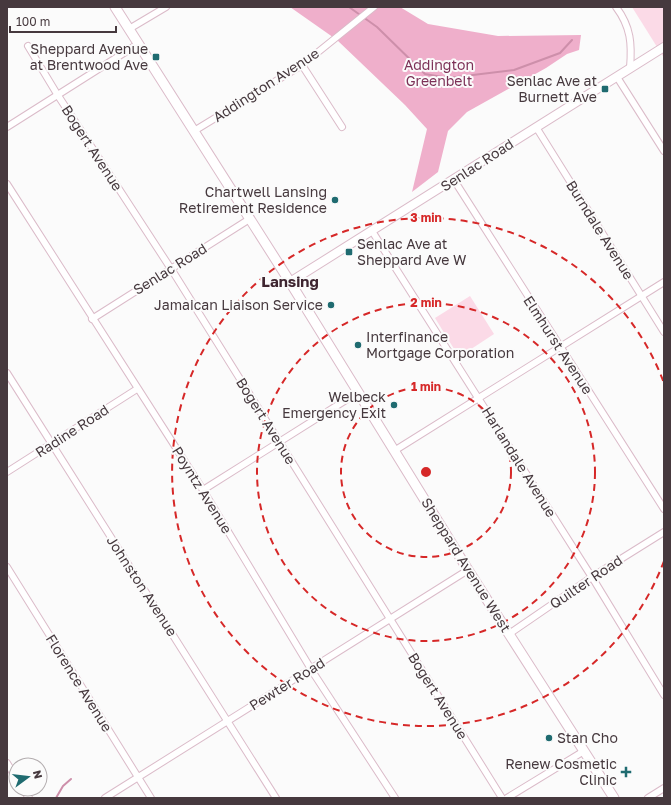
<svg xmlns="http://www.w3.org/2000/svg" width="671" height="805" viewBox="0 0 671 805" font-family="'Golos Text',sans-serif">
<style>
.green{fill:#fbdae7}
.forest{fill:#efafcb}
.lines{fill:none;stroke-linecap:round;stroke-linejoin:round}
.stream{stroke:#cd8faa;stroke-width:2}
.minor-casing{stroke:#dbbbc9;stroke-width:8}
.tertiary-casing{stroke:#dbbbc9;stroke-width:10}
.secondary-casing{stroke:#dbbbc9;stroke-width:11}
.minor{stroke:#fff;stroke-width:6}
.tertiary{stroke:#fff;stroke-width:8}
.secondary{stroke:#fff;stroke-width:9}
.ring{fill:none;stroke:#d62828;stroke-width:2;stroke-dasharray:7 5}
.poi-dot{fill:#1f6b70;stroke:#fbfbfb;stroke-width:1.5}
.labels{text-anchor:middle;stroke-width:4;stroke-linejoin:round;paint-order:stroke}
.poi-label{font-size:14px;fill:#46393e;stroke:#fbfbfb;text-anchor:end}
.park-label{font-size:14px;fill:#7c3157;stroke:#fbfbfb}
.street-label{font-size:14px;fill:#46393e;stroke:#fbfbfb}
.neighbourhood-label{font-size:15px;font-weight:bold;fill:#3e2530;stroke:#fbfbfb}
.centre{fill:#d62828;stroke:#fbfbfb;stroke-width:2}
.ring-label{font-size:12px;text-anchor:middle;font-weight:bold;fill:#d62828;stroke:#fbfbfb;stroke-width:4;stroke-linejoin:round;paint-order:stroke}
</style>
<rect width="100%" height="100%" fill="#fbfbfb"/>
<!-- green -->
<g class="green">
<polygon points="632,7 664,7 664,58"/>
<polygon points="470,296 494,334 459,357 435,318"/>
</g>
<!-- forest -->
<polygon class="forest" points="290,7 400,7 428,24 498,36 581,35 579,50 567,54 546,68 467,112 448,131 438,172 412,192 427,129 405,105 337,40"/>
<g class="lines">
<!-- stream -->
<g class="stream">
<polyline points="349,7 377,27 425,74 448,78 514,70 560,53 572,40"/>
<polyline points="56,798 63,786 71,779"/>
</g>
<defs>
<g id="minor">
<path d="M 616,7 C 631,27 632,44 630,68"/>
<polyline points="129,29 166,7"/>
<polyline points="28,46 57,94 175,275 502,798"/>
<polyline points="302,65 342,127"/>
<polyline points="617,77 664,151"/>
<polyline points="7,127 138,44"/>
<polyline points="536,127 664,332"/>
<polyline points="194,131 302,65 374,7"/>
<polyline points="454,180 664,509"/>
<polyline points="7,184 203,490 314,674 395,798"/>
<polyline points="372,231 595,582 664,695"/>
<polyline points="92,319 248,220"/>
<polyline points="7,373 276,798"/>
<polyline points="394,451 664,282"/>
<polyline points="7,472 137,389"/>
<polyline points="203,490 357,393"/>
<polyline points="7,567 151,798"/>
<polyline points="509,634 592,577 664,532"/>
<polyline points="7,763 16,778"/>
<polyline points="23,789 29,798"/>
<polyline points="105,798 468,570"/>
<polyline points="507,798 584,751"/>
<polyline points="648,798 664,788"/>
</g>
<polyline id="tertiary" points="290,282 664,47"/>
<polyline id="secondary" points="115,7 290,282 468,570 614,798"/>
</defs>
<!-- minor casing -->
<use href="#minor" class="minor-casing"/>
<!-- tertiary casing -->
<use href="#tertiary" class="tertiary-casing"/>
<!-- secondary casing -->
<use href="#secondary" class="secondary-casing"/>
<!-- minor -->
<use href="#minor" class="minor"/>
<!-- tertiary -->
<use href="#tertiary" class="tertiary"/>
<!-- secondary -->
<use href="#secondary" class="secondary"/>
</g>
<!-- distance rings -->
<g class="ring">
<circle cx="426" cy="472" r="85"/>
<circle cx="426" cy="472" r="169"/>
<path d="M664 561A254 254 0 1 1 664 383"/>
</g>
<!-- markers -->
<g class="poi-dot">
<rect x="152" y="53" width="8" height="8" rx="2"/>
<rect x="601" y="85" width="8" height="8" rx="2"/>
<circle cx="335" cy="200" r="4"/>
<rect x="345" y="248" width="8" height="8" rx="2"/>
<circle cx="331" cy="305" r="4"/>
<circle cx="358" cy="345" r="4"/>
<circle cx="394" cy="405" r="4"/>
<circle cx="549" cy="738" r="4"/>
<path d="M624 766h4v4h4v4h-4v4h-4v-4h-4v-4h4z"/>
</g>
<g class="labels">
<!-- poi labels -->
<g class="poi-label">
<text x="148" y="54">Sheppard Avenue<tspan x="148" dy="16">at Brentwood Ave</tspan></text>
<text x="597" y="86">Senlac Ave at<tspan x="597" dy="16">Burnett Ave</tspan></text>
<text x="327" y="197">Chartwell Lansing<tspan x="327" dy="16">Retirement Residence</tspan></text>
<text x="357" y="249" text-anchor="start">Senlac Ave at<tspan x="357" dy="16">Sheppard Ave W</tspan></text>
<text x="323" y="310">Jamaican Liaison Service</text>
<text x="366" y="342" text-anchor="start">Interfinance<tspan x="366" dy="16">Mortgage Corporation</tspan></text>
<text x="386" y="402">Welbeck<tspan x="386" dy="16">Emergency Exit</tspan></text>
<text x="557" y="743" text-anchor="start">Stan Cho</text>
<text x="617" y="769">Renew Cosmetic<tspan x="617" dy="16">Clinic</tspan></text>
</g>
<!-- park labels -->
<g class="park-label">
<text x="439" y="70">Addington<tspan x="439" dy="16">Greenbelt</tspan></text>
</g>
<!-- street labels -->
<g class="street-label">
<text transform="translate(266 85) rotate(-33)" y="5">Addington Avenue</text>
<text transform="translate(92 148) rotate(57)" y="5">Bogert Avenue</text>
<text transform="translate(477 165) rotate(-33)" y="5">Senlac Road</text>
<text transform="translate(600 230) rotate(58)" y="5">Burndale Avenue</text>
<text transform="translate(170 269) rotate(-32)" y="5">Senlac Road</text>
<text transform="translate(558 345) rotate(57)" y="5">Elmhurst Avenue</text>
<text transform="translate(266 421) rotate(58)" y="5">Bogert Avenue</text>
<text transform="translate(72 431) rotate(-33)" y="5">Radine Road</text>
<text transform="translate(519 462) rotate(58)" y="5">Harlandale Avenue</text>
<text transform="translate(202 490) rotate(58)" y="5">Poyntz Avenue</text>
<text transform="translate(466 565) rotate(58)" y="5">Sheppard Avenue West</text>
<text transform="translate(586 582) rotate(-34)" y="5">Quilter Road</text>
<text transform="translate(142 586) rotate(57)" y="5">Johnston Avenue</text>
<text transform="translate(79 683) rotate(58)" y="5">Florence Avenue</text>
<text transform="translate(287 684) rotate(-32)" y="5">Pewter Road</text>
<text transform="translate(438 696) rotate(58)" y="5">Bogert Avenue</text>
</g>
<!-- neighbourhood labels -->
<g class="neighbourhood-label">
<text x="290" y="287">Lansing</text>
</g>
</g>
<circle cx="426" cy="472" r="6" class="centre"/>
<g class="ring-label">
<text x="426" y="222">3 min</text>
<text x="426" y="307">2 min</text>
<text x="426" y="391">1 min</text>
</g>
<!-- border -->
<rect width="671" height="805" fill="none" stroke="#46393e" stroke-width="16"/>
<!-- north arrow -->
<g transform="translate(28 777) rotate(75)"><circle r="19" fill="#fbfbfb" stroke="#b3adaf"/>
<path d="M0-3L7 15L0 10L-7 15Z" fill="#1f6b70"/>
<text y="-6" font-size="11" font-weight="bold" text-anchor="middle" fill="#46393e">N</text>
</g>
<!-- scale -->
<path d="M10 26v6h106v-6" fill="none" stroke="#46393e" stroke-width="2"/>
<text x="16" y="26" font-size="12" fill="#46393e" stroke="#fbfbfb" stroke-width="3" paint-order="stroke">100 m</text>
</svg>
